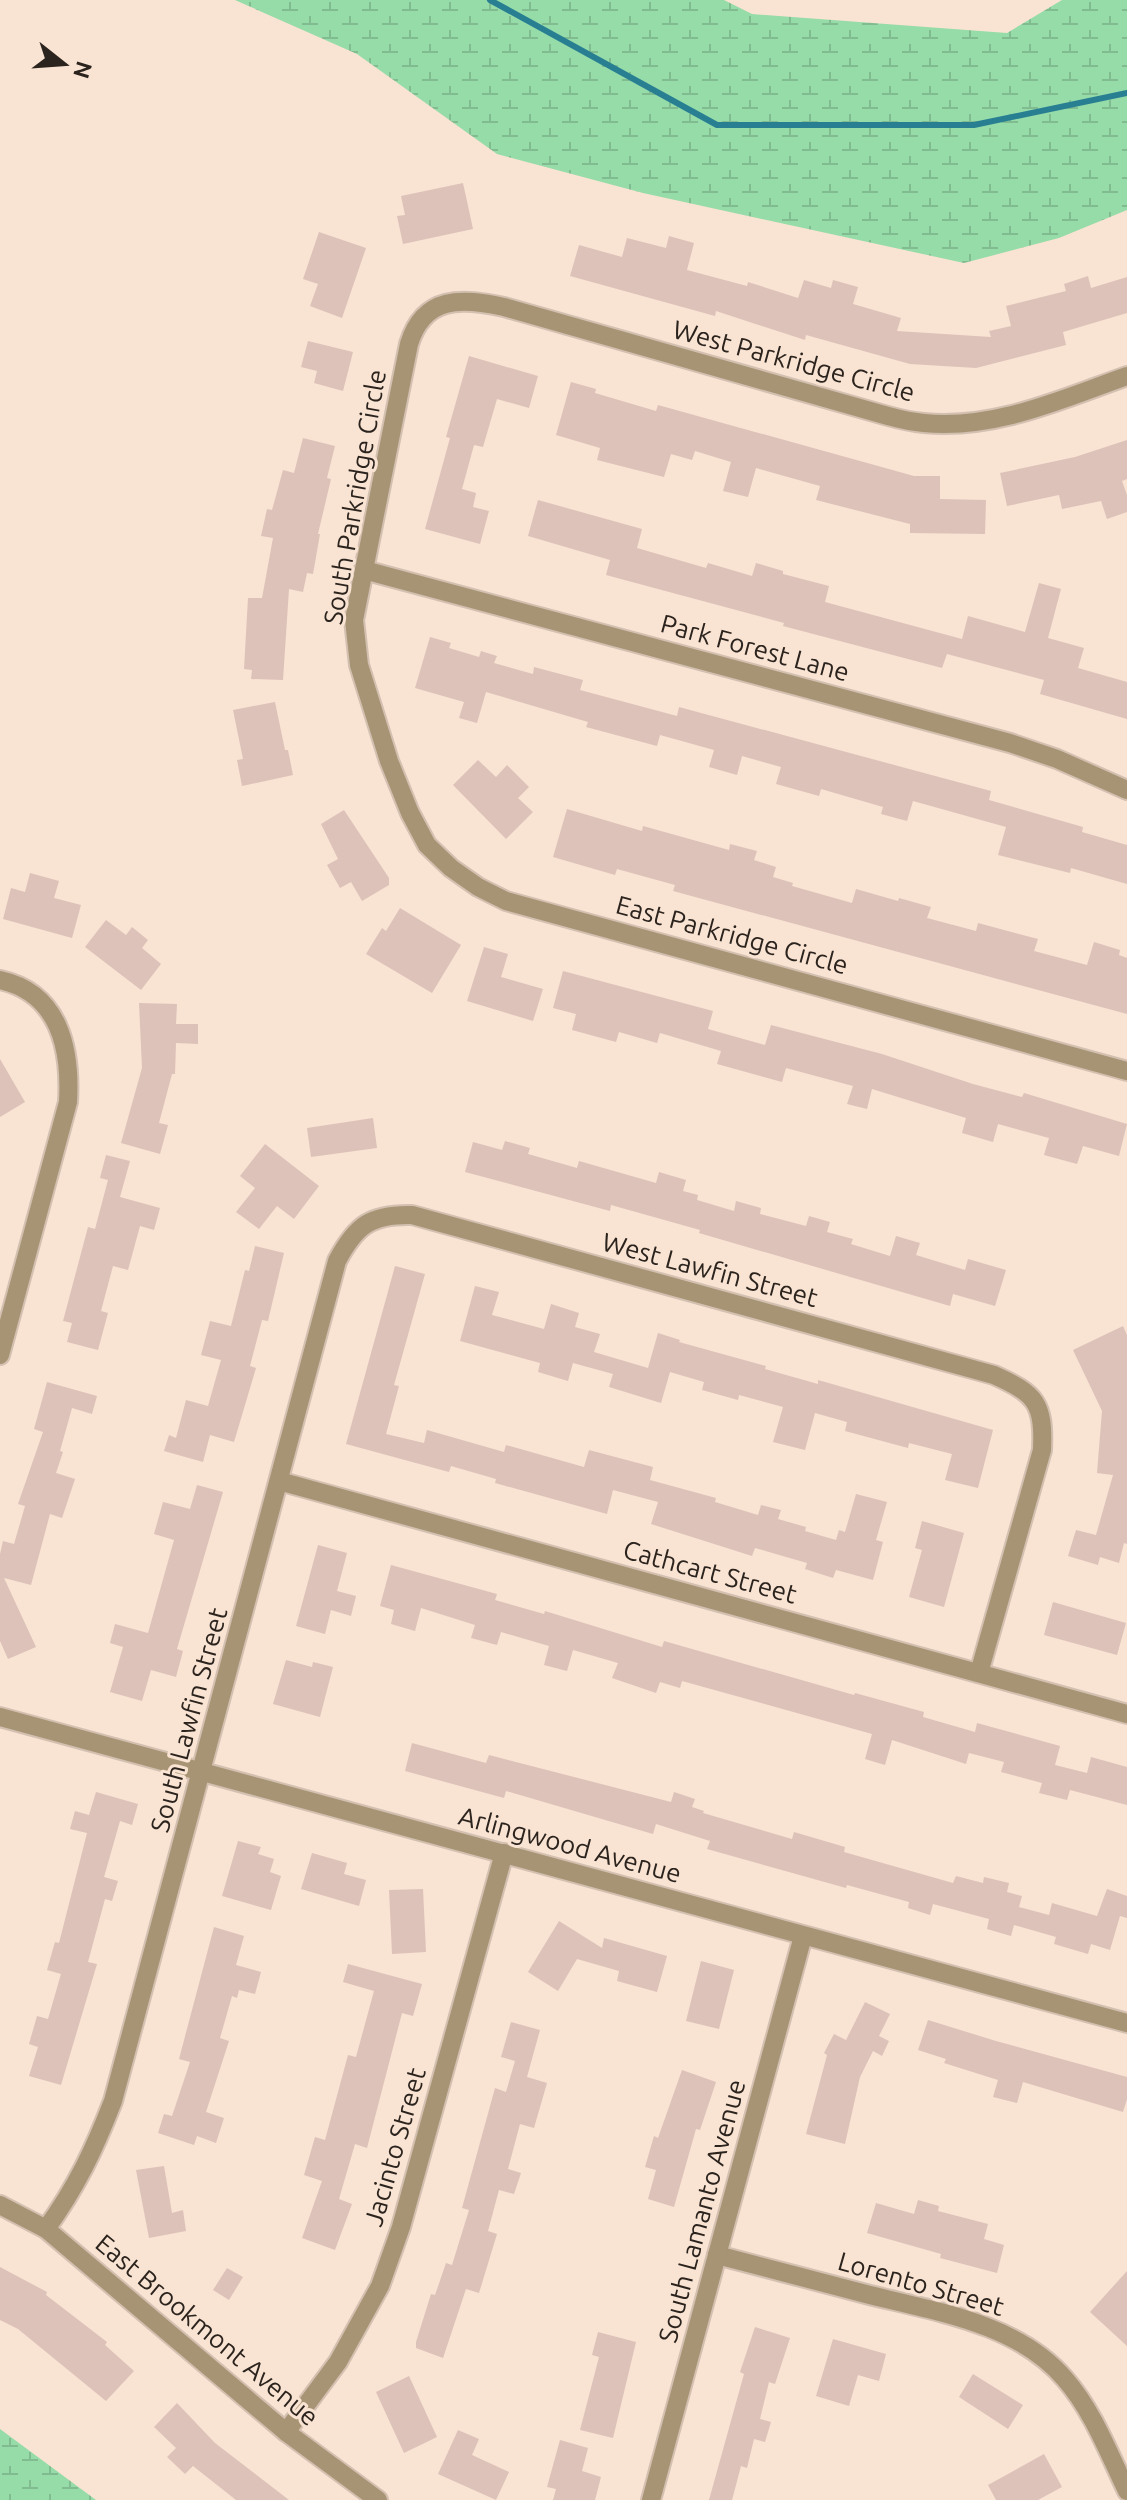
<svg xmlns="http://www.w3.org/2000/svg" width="1127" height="2500" viewBox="0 0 1127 2500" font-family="Ubuntu,sans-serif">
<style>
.wetland{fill:url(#wetland-marsh)}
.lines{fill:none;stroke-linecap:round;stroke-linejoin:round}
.stream{stroke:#297f92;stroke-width:6}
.building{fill:#ddc2ba}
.minor-casing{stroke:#d4c0b1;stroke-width:22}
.minor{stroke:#a79474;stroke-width:18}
.labels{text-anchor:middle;stroke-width:6;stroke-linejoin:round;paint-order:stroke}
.street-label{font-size:26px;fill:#2b231d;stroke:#f9e3d2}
</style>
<defs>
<pattern id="wetland-marsh" width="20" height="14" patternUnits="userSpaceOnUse" patternTransform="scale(2)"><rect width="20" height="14" fill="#96dca9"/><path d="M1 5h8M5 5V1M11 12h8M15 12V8" fill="none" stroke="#81bc91"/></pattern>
</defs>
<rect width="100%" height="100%" fill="#f9e3d2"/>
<!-- wetland -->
<g class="wetland">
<polygon points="235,0 724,0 752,14 1007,33 1062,0 1127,0 1127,210 1059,238 964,263 643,193 497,154 357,54"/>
<polygon points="0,2429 96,2500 0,2500"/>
</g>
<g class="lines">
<!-- stream -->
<polyline class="stream" points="490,0 717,125 974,125 1127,93"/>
</g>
<!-- building -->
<g class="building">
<polygon points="463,183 473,229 403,244 397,216 405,215 401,196"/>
<polygon points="319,232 366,248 342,318 310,306 318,284 303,279"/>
<polygon points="669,236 694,243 687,270 747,286 748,282 798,298 804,280 831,288 833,280 858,287 853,304 901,318 897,331 991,337 989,331 1011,326 1006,306 1066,291 1064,284 1088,276 1091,288 1127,277 1127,313 1063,332 1066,345 976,368 910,364 806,335 805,340 716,311 715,316 570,276 579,245 622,257 627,238 666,248"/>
<polygon points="308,341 353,352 343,391 314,383 317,371 301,367"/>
<polygon points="469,356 538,376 529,408 497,399 483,447 474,445 462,489 476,493 473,507 489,511 480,544 425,529 450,438 446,437"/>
<polygon points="571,382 596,389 595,393 656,411 658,405 914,476 940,476 940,499 986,500 985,534 910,533 910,524 816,500 820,486 756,468 748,497 723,491 731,462 695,451 692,460 671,454 664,477 597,460 600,448 556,435"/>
<polygon points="303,438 335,446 327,478 331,479 318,534 320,534 313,574 307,573 303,592 289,589 283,680 251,679 252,670 244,669 248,598 262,598 273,538 261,536 267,509 272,510 283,470 294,473"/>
<polygon points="1127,440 1127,479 1122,481 1127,495 1127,512 1107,519 1101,501 1062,509 1059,495 1007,506 1000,473 1075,457"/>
<polygon points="538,500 642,529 637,548 706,568 708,563 752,576 756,563 783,571 783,574 829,586 825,602 962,639 968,616 1025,632 1039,583 1061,589 1048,638 1084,648 1078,668 1127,682 1127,719 1040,694 1044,680 947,654 942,668 783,626 784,623 606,575 610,560 528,536"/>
<polygon points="430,637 451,643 449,648 479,657 481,651 497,656 494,663 533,674 534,667 583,680 580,690 677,716 679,707 991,791 989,800 1083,827 1082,832 1127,845 1127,884 1071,868 1070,873 998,855 1006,827 913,801 907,821 881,814 883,807 821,789 819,796 776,784 781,767 742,756 737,775 709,767 714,750 660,735 657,746 586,727 588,722 486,692 477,723 459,718 464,702 415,688"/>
<polygon points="275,702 285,750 288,750 293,775 242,786 237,760 243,759 233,710"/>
<polygon points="478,760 496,777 507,765 529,787 518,798 533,812 506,839 453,785"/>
<polygon points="567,809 642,831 643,826 729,850 730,844 757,851 754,860 776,867 773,877 793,883 792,886 852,903 856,889 898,901 899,898 931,907 927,918 976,931 978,923 1038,939 1034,951 1087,965 1094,942 1120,950 1119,955 1127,958 1127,1014 673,891 675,885 617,869 615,875 553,857"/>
<polygon points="344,810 389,878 389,885 362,901 351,882 340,888 327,865 338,859 321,824"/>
<polygon points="30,873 59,881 54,898 81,905 72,938 3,919 11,888 25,892"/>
<polygon points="400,908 461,945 432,993 366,954 382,928 386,931"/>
<polygon points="106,920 126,935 132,927 148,940 142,948 161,964 141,990 85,947"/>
<polygon points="484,947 508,954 501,977 543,989 533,1021 467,1001"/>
<polygon points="563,971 713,1011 708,1029 765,1045 771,1025 882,1054 973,1084 1022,1097 1024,1093 1127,1124 1119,1156 1083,1146 1077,1164 1044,1155 1049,1138 998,1124 993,1142 962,1133 966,1118 872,1089 867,1109 847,1104 853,1086 786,1068 782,1082 717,1064 721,1051 660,1033 657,1043 619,1032 616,1042 572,1030 576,1014 553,1008"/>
<polygon points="139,1003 177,1004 176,1024 198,1024 198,1044 176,1043 175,1074 172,1074 159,1123 168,1125 160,1154 121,1143 142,1068"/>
<polygon points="0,1059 25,1102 0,1117"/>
<polygon points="373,1118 377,1148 311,1157 307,1128"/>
<polygon points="505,1141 530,1148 528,1154 577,1168 579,1161 656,1183 659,1172 686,1180 683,1191 698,1195 697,1200 734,1211 736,1201 761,1208 760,1214 806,1226 809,1216 830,1222 827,1232 853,1239 851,1244 890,1256 896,1236 920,1243 916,1255 965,1270 968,1259 1006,1270 995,1306 953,1294 950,1306 699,1233 700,1230 611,1205 610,1211 465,1172 473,1142 502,1150"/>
<polygon points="265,1144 319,1186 294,1219 277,1206 259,1229 236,1212 255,1188 240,1176"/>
<polygon points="106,1155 130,1161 120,1197 160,1208 154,1230 140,1226 128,1270 113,1266 101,1311 108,1313 98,1350 67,1342 72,1323 63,1321 88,1227 95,1229 108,1180 100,1178"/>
<polygon points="255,1246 284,1253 268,1321 262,1320 250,1366 256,1368 234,1442 210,1435 203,1462 164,1451 169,1435 176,1438 186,1400 208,1406 221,1360 201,1355 210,1321 231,1326 245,1270 249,1271"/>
<polygon points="395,1266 425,1274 394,1385 399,1386 386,1434 424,1443 427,1430 504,1452 506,1445 584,1467 589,1450 653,1467 650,1480 716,1498 715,1502 758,1515 761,1505 781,1510 778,1519 806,1527 805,1531 836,1540 839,1530 845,1532 856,1494 887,1502 876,1540 883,1542 873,1580 836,1570 833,1578 805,1569 807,1563 755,1548 752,1556 651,1524 658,1502 613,1490 607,1514 495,1483 496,1479 451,1466 449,1472 346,1444"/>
<polygon points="475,1286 499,1292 492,1315 544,1329 551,1304 579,1313 575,1327 600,1334 594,1352 648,1368 658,1333 680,1340 679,1342 766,1366 765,1369 818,1384 818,1380 993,1430 978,1488 945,1480 952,1454 909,1443 908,1448 845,1431 847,1422 815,1413 805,1450 773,1442 783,1407 739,1395 738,1400 702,1390 704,1382 670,1372 661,1403 609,1387 613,1374 573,1363 568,1381 538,1372 540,1363 460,1341"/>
<polygon points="1123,1326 1127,1335 1127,1544 1124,1543 1119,1563 1100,1557 1098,1565 1068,1556 1076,1530 1096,1535 1113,1475 1097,1473 1102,1411 1073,1350"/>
<polygon points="47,1382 97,1396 92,1414 72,1408 60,1451 63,1452 56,1473 75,1479 62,1518 50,1514 31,1585 4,1578 36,1647 8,1659 0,1641 0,1554 3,1541 14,1544 25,1506 18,1504 43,1432 34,1429"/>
<polygon points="197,1485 223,1492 177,1649 183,1651 176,1677 151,1670 142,1701 110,1692 123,1647 110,1643 115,1624 148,1633 174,1540 154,1534 163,1502 190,1509"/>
<polygon points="922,1521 964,1533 944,1607 909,1597 922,1550 915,1548"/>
<polygon points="318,1545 347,1553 337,1591 356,1596 351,1616 331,1610 325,1634 296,1626"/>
<polygon points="391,1565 497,1594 495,1600 544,1614 545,1611 662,1647 664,1641 854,1695 855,1693 924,1712 923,1717 975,1732 977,1723 1060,1746 1055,1765 1087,1773 1091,1757 1127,1767 1127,1805 1070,1790 1067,1800 1039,1793 1042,1783 1001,1772 1004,1762 969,1753 966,1764 892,1740 885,1765 865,1759 872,1734 682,1681 680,1688 660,1682 656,1693 612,1678 618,1663 573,1650 567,1671 544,1665 549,1646 501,1632 497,1645 471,1638 475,1625 421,1608 415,1631 391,1624 394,1610 380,1606"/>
<polygon points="1053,1602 1126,1623 1117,1655 1044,1635"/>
<polygon points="286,1660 312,1667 313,1662 333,1667 320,1717 273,1704"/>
<polygon points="412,1743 486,1763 489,1755 671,1802 674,1792 695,1799 692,1807 704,1811 703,1813 792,1839 794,1832 845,1847 844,1852 953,1883 956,1876 983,1883 984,1877 1009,1883 1007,1892 1022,1896 1019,1907 1049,1915 1052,1903 1097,1916 1107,1889 1127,1896 1127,1918 1120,1916 1110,1950 1091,1944 1088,1954 1054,1944 1056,1937 1014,1925 1011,1936 987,1929 989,1919 933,1904 930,1915 908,1908 909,1902 847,1885 846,1888 707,1849 710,1841 656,1824 653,1834 506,1791 504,1798 405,1771"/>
<polygon points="96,1792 138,1804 132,1825 120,1821 104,1877 118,1881 112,1901 105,1899 88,1962 97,1964 61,2085 29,2076 38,2047 29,2044 37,2016 48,2019 61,1974 47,1970 55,1942 59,1943 87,1833 70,1829 75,1811 89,1815"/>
<polygon points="238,1841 261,1847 258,1854 274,1859 270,1872 281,1876 271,1910 222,1896"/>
<polygon points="312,1853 347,1863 344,1874 366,1880 359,1906 301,1889"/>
<polygon points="423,1889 426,1952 392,1954 389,1890"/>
<polygon points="559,1921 602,1948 604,1938 667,1956 657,1992 617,1981 619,1971 577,1959 558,1991 528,1972"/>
<polygon points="214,1927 244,1936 236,1965 261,1972 255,1994 239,1990 237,1998 232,1996 220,2038 229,2041 206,2112 224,2118 216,2143 197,2136 194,2145 158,2133 164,2114 172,2116 190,2062 179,2059"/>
<polygon points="701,1961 734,1970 719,2029 686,2021"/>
<polygon points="348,1964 422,1984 413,2016 402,2013 367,2148 355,2144 339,2199 352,2204 335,2250 302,2238 322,2181 304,2175 315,2137 325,2140 348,2055 356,2057 374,1991 343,1982"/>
<polygon points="865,2002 890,2014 879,2036 889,2041 882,2056 873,2051 860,2077 845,2144 806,2134 827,2055 824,2053 834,2034 846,2040"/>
<polygon points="928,2020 996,2041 1127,2077 1127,2099 1123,2112 1023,2082 1017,2103 993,2097 998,2080 944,2063 946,2059 918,2050"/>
<polygon points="511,2022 540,2030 527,2077 547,2083 534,2128 520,2124 508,2169 521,2173 514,2194 499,2190 488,2231 497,2234 479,2293 466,2289 443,2358 416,2348 416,2342 431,2294 435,2295 446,2263 452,2265 469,2210 462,2208 495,2088 506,2092 515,2061 501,2057"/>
<polygon points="682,2070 716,2082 700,2130 696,2129 674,2207 648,2199 656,2170 645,2167 654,2136 658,2138"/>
<polygon points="164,2166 172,2213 183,2210 186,2231 149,2238 136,2170"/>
<polygon points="918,2200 939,2206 938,2211 988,2224 984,2239 1004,2245 997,2273 940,2258 941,2254 867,2233 876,2203 914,2214"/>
<polygon points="0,2267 47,2292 46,2295 107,2342 105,2345 134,2371 106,2401 18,2329 0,2320"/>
<polygon points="227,2268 243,2277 229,2300 213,2290"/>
<polygon points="1127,2271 1127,2346 1090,2312"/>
<polygon points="755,2327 790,2338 775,2384 769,2382 760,2419 771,2422 765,2442 754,2439 747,2468 741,2466 732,2500 709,2500 744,2374 740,2372"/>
<polygon points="598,2332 636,2342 613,2438 580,2430 599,2357 592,2355"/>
<polygon points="833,2339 886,2354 879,2381 858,2375 849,2406 816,2396"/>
<polygon points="973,2374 1023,2405 1008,2429 959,2397"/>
<polygon points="409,2376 437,2437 404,2453 376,2392"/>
<polygon points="177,2403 215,2443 289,2500 236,2500 193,2466 185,2474 167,2457 176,2448 154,2427"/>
<polygon points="458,2430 479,2439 472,2455 509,2472 496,2500 438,2474"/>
<polygon points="560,2440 588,2448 582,2471 601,2477 595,2500 553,2500 556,2489 547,2487"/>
<polygon points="1044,2454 1062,2487 1038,2500 996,2500 988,2485"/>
</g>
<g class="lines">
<defs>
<g id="minor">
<path d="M 1127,376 C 1062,399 995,430 924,423 C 912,422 899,419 888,416 L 504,307 C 462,298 424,295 409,344 L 354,620 L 359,665 L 389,761 L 410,813 L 427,845 L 451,868 L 478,887 L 506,901 L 1127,1071"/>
<polyline points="364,570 1010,743 1057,759 1127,790"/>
<path d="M 0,980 C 60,993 71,1050 68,1102 L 0,1355"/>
<polyline points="279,1481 1127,1714"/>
<polyline points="0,1717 1127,2023"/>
<polyline points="0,2205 46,2229 286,2432 378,2500"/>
<path d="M 46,2229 C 77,2186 94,2150 113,2101 L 337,1261 C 356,1225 371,1214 412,1215 L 994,1375 C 1036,1394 1044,1403 1042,1450 L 979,1673"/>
<path d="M 717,2255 C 767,2268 816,2281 866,2294 C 933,2311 1018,2323 1065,2379 C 1093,2411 1109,2454 1127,2491"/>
<polyline points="286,2432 338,2362 380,2286 401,2227 504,1853"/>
<polyline points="651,2500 803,1936"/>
</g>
</defs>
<!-- minor casing -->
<use href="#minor" class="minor-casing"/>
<!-- minor -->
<use href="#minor" class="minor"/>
</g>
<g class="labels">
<!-- street labels -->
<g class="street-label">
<text transform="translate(794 361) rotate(15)" y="9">West Parkridge Circle</text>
<text transform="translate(355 497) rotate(-80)" y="9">South Parkridge Circle</text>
<text transform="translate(755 648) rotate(15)" y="9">Park Forest Lane</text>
<text transform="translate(732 935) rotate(15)" y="9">East Parkridge Circle</text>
<text transform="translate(710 1270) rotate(15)" y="9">West Lawfin Street</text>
<text transform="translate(710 1572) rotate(15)" y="9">Cathcart Street</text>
<text transform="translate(189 1720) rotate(-75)" y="9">South Lawfin Street</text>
<text transform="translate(570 1845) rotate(15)" y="9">Arlingwood Avenue</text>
<text transform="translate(395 2147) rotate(-74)" y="9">Jacinto Street</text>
<text transform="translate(702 2211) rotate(-75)" y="9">South Lamanto Avenue</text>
<text transform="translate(921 2284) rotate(16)" y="9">Lorento Street</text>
<text transform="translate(207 2330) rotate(40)" y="9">East Brookmont Avenue</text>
</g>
</g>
<!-- north arrow -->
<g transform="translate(64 64) rotate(107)" stroke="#f9e3d2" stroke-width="6" paint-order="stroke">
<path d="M0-6L14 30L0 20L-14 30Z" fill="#2b231d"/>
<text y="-12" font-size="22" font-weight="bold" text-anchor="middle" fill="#2b231d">N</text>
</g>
</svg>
